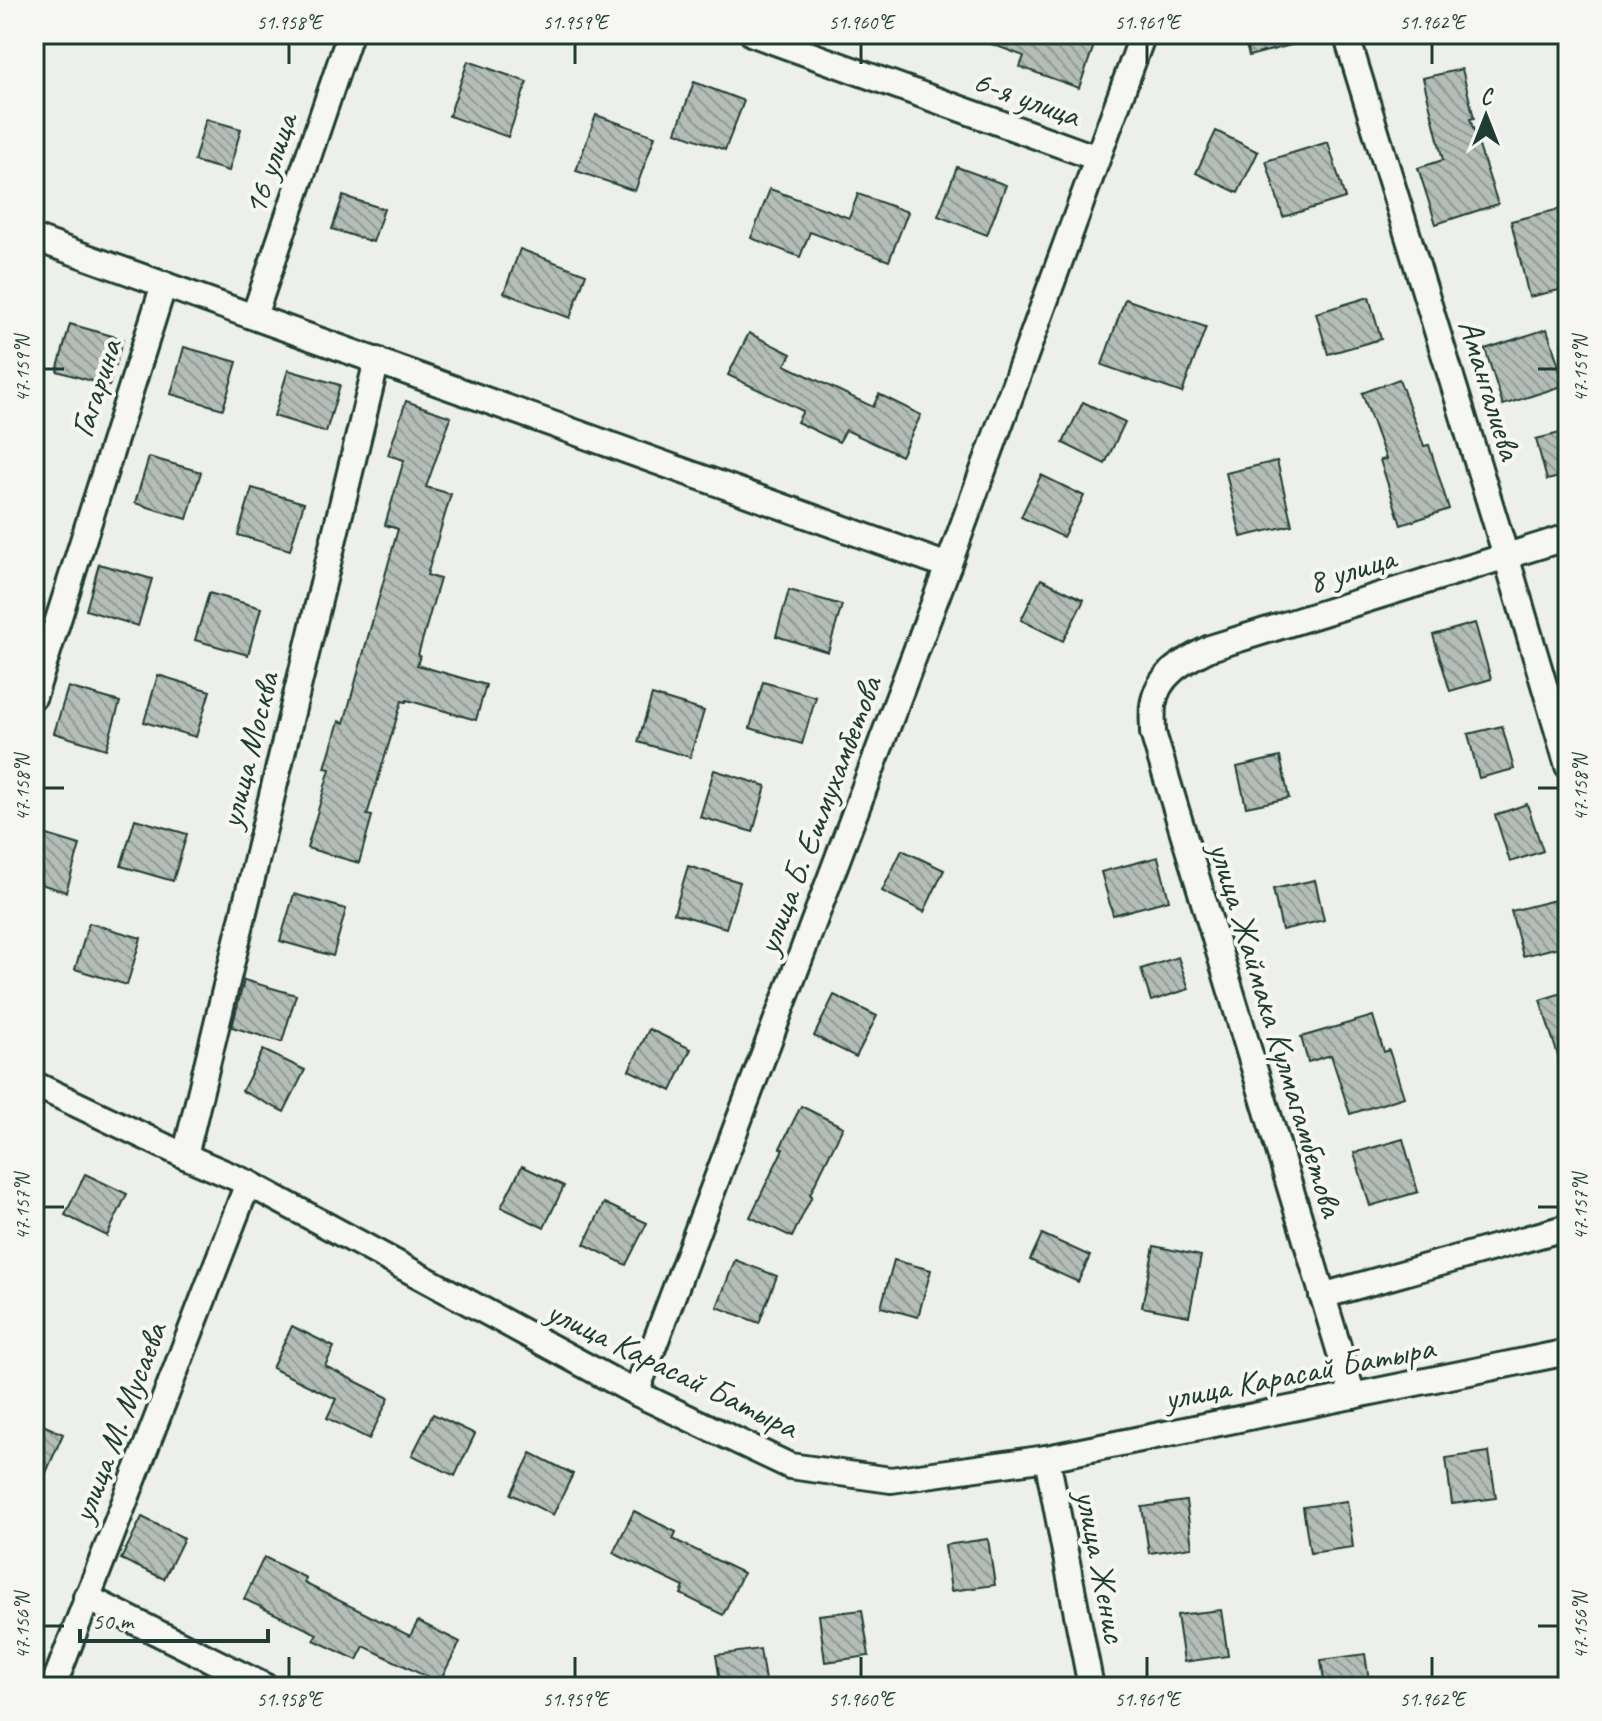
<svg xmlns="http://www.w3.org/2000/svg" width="1602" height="1721" viewBox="0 0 1602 1721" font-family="Caveat,sans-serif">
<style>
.building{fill:url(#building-back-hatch);stroke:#1f3d34;stroke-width:2}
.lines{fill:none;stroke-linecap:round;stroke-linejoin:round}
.minor-casing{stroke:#1f3d34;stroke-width:30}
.minor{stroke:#f6f6f2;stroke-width:24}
.ticks{fill:none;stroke:#1f3d34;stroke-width:3}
.labels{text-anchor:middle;stroke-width:8;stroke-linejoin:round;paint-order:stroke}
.street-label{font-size:34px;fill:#1f3d34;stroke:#f6f6f2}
.neatline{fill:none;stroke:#1f3d34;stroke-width:3}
.ticks-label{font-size:20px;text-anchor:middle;fill:#1f3d34}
</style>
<defs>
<pattern id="building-back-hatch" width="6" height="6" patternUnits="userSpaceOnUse" patternTransform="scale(2)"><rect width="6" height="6" fill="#b4bdb8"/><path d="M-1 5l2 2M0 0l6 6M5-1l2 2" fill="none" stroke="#929b96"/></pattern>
</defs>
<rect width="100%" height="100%" fill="#edefea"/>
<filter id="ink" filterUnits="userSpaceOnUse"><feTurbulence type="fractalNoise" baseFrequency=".0125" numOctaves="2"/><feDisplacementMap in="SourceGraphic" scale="16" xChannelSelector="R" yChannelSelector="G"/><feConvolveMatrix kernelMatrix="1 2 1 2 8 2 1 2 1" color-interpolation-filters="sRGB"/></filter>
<g filter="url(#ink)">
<!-- building -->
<g class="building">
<polygon points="970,34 1098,34 1079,88 1020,67 1024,56 970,36"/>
<polygon points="1243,34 1305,34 1306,41 1249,56"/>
<polygon points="468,61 527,82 508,137 449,116"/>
<polygon points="1462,69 1474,118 1470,119 1498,204 1436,224 1418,168 1443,160 1423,78"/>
<polygon points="694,82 744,101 725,150 676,132"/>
<polygon points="596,115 655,136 635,191 576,171"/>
<polygon points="206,119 241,129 229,171 194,161"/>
<polygon points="1216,131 1258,152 1238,193 1196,173"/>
<polygon points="1328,142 1345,198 1283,217 1266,161"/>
<polygon points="957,167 1006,185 987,235 938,216"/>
<polygon points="770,189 849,218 858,194 908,212 889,261 810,232 800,257 751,238"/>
<polygon points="343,196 384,209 373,242 332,229"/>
<polygon points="1568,207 1568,288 1529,297 1511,221"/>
<polygon points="520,249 586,274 570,318 504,293"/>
<polygon points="1369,297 1381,339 1328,354 1316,313"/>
<polygon points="1125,299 1206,327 1182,393 1102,365"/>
<polygon points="70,324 123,339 109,386 57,371"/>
<polygon points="1547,329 1565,385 1503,405 1485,349"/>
<polygon points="749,333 791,354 785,365 873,407 879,394 921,415 901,456 846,430 839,442 797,422 803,411 728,375"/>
<polygon points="184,347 237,362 223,409 171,394"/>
<polygon points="288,370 340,385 326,432 274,416"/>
<polygon points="1399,379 1424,446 1429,445 1449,509 1401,525 1380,460 1386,459 1362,393"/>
<polygon points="406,401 451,417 426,487 451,494 427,575 440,579 418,655 420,656 417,665 486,685 476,720 407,700 406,702 402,701 367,815 372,816 359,863 307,848 330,769 325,768 339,721 344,723 398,529 385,525 404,460 388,455"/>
<polygon points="1083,402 1125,422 1105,464 1063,443"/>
<polygon points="1568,431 1568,475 1547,480 1536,439"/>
<polygon points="149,457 201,472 187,519 135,503"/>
<polygon points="1277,461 1292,525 1241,537 1226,473"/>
<polygon points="1041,475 1084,496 1063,537 1021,517"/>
<polygon points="252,488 304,503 290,550 238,535"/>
<polygon points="99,564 152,579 138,626 86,610"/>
<polygon points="1041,579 1084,600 1063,641 1021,620"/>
<polygon points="789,590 842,605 828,652 776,636"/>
<polygon points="209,593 261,608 248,655 195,640"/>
<polygon points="1475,623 1491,679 1450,691 1433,635"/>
<polygon points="158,675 210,691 196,737 144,722"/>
<polygon points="763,682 816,697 802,744 750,728"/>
<polygon points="68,687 120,702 106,749 54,733"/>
<polygon points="652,695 704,711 690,757 638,742"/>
<polygon points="1502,726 1514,769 1479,778 1468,734"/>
<polygon points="1280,757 1289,798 1246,807 1237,767"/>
<polygon points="714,770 766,786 753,832 700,817"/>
<polygon points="1527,804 1543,851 1510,862 1495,815"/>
<polygon points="135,819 187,834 173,881 121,866"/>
<polygon points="34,831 80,845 66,892 34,882"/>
<polygon points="902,850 944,870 924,912 882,891"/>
<polygon points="1158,857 1169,900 1113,915 1101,872"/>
<polygon points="688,866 740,882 726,928 674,913"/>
<polygon points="1315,880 1324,920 1282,930 1273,889"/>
<polygon points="294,894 346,909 333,956 280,941"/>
<polygon points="1555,900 1567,945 1523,956 1511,911"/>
<polygon points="89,923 141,938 127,985 75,969"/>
<polygon points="1178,957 1189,989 1151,1001 1141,969"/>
<polygon points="244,980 296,995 282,1042 232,1027"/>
<polygon points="1568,991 1568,1073 1564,1074 1540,1000"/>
<polygon points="834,995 877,1016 856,1057 814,1036"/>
<polygon points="1373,1016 1384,1052 1389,1050 1404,1097 1350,1114 1331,1055 1308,1062 1301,1037"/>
<polygon points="649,1029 691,1049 671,1091 629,1070"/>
<polygon points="263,1050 305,1070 284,1112 242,1091"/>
<polygon points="801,1106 843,1127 810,1194 812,1196 792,1237 750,1217 783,1149 780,1148"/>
<polygon points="1403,1139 1418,1192 1370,1206 1354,1153"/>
<polygon points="522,1166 564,1186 544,1228 501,1207"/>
<polygon points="85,1174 127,1194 107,1236 65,1215"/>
<polygon points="604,1203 647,1223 626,1265 584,1244"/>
<polygon points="1042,1234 1090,1256 1078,1282 1030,1260"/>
<polygon points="1154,1246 1201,1256 1189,1316 1142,1307"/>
<polygon points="735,1260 777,1276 759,1323 717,1307"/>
<polygon points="894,1260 931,1270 918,1317 881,1307"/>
<polygon points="292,1326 334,1347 325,1366 389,1398 369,1439 327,1418 336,1399 272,1368"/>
<polygon points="433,1414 475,1434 455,1476 412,1455"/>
<polygon points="34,1421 63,1434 34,1500"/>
<polygon points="1489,1452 1496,1498 1452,1504 1446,1458"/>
<polygon points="531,1453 573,1474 553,1515 511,1494"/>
<polygon points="1186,1501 1192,1547 1149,1553 1142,1507"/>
<polygon points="1347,1501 1353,1547 1310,1553 1303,1507"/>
<polygon points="634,1511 676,1532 673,1539 743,1573 723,1615 681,1594 684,1587 613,1553"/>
<polygon points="142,1517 184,1538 164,1579 121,1559"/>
<polygon points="988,1539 995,1585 951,1591 945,1545"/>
<polygon points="264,1557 306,1578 304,1583 410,1636 418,1621 460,1642 439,1683 364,1646 357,1660 314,1640 317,1634 244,1599"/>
<polygon points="862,1610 869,1656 825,1662 819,1615"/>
<polygon points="1221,1610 1228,1656 1184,1662 1177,1615"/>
<polygon points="760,1649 766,1687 721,1687 716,1655"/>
<polygon points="1365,1654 1370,1687 1325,1687 1321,1660"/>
</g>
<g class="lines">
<defs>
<g id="minor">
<polyline points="753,34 1097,158"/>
<polyline points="1346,34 1506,556 1568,766"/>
<polyline points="34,238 948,566"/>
<polyline points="254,316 350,34"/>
<polyline points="34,696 164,284"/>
<polyline points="34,1084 185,1156 248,1183 636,1393 790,1466 891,1480 1047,1458 1568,1352"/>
<polyline points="185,1156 377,360"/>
<polyline points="1322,1296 1568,1227"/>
<polyline points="636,1393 948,566 1143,34"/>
<path d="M 1353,1396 L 1153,733 C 1153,724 1152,715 1153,706 C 1157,674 1184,661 1210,648 L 1568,537"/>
<polyline points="1047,1458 1091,1687"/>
<polyline points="86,1597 266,1687"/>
<polyline points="53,1687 248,1183"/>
</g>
</defs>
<!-- minor casing -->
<use href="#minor" class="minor-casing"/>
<!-- minor -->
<use href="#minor" class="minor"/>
</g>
</g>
<!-- ticks -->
<path class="ticks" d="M 289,44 L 289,64M 575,44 L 575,64M 861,44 L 861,64M 1147,44 L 1147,64M 1432,44 L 1432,64M 44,369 L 64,369M 1538,369 L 1558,369M 44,788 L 64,788M 1538,788 L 1558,788M 44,1207 L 64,1207M 1538,1207 L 1558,1207M 44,1626 L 64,1626M 1538,1626 L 1558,1626M 289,1657 L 289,1677M 575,1657 L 575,1677M 861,1657 L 861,1677M 1147,1657 L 1147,1677M 1432,1657 L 1432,1677"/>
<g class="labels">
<!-- street labels -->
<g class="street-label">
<text transform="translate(1027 97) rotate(20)" y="12">6-я улица</text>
<text transform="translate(269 164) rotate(-71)" y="12">16 улица</text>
<text transform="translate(95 388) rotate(-72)" y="12">Гагарина</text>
<text transform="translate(1491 389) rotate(73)" y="12">Амангалиева</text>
<text transform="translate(1351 569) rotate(-17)" y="12">8 улица</text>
<text transform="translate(248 750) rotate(-76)" y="12">улица Москва</text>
<text transform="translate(818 815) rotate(-69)" y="12">улица Б. Ешмухамбетова</text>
<text transform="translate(1277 1029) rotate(73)" y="12">улица Жаймака Кулмагамбетова</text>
<text transform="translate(673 1368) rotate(26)" y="12">улица Карасай Батыра</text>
<text transform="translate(1299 1372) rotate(-11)" y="12">улица Карасай Батыра</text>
<text transform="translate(118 1422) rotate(-69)" y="12">улица М. Мусаева</text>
<text transform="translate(1102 1566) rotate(79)" y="12">улица Женис</text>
</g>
</g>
<!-- margin -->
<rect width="1602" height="1721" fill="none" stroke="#f6f6f2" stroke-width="88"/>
<!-- north arrow -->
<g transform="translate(1486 116)" stroke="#f6f6f2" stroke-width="6" paint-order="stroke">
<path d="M0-6L14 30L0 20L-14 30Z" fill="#1f3d34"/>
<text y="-12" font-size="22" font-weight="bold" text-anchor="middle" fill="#1f3d34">С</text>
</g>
<!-- scale -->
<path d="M80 1629v12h188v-12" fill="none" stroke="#1f3d34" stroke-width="4"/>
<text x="92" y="1629" font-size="24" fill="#1f3d34" stroke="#f6f6f2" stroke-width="6" paint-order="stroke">50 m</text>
<rect x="44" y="44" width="1514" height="1633" class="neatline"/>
<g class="ticks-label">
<text x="289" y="29">51.958°E</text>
<text x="575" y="29">51.959°E</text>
<text x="861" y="29">51.960°E</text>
<text x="1147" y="29">51.961°E</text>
<text x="1432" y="29">51.962°E</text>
<text transform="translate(22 369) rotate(-90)" y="7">47.159°N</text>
<text transform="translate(1580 369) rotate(-90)" y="7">47.159°N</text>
<text transform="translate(22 788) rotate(-90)" y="7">47.158°N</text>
<text transform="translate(1580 788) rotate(-90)" y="7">47.158°N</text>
<text transform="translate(22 1207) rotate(-90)" y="7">47.157°N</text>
<text transform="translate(1580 1207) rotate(-90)" y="7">47.157°N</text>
<text transform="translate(22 1626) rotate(-90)" y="7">47.156°N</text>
<text transform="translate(1580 1626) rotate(-90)" y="7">47.156°N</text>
<text x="289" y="1706">51.958°E</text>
<text x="575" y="1706">51.959°E</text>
<text x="861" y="1706">51.960°E</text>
<text x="1147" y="1706">51.961°E</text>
<text x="1432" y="1706">51.962°E</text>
</g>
</svg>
